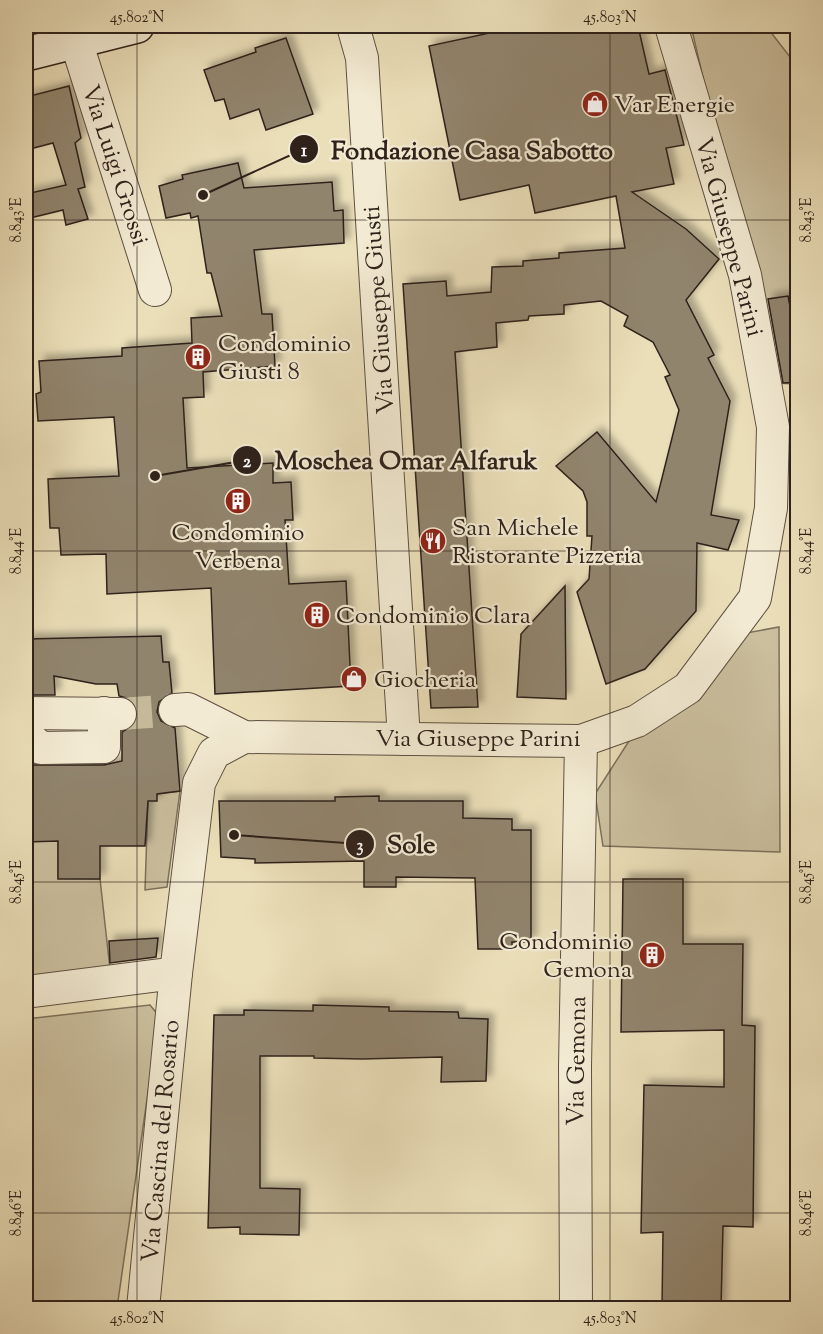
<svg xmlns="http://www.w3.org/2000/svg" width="823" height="1334" viewBox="0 0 823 1334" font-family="'Sorts Mill Goudy',serif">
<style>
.green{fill:#cbbf9e;stroke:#7d705c;stroke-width:1.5}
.building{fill:#91846d;stroke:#2f221b;stroke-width:1.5;filter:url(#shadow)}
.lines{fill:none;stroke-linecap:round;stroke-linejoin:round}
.street-tunnel{stroke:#c5b999;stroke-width:32;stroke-dasharray:32 16;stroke-linecap:butt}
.street-casing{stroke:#5e5142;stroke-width:34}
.secondary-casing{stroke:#2f221b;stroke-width:36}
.street{stroke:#f2ead2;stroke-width:32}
.secondary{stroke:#f2ead2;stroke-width:33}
.ticks{fill:none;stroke:#2f221b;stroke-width:1.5;stroke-opacity:0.45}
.labels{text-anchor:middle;stroke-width:4.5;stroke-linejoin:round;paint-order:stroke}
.poi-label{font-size:24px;fill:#2f221b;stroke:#f2ead2;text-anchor:start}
.street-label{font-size:24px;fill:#2f221b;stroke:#f2ead2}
.leader{fill:none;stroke:#2f221b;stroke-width:2}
.callout-dot{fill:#2f221b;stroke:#f2ead2;stroke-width:2}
.mark-label{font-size:18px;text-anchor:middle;font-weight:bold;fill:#fff}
.callout-label{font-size:26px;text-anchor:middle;font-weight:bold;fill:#2f221b;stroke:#f2ead2;stroke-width:4.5;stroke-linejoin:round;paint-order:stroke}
.neatline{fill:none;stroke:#2f221b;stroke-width:2}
.ticks-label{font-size:15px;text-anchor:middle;fill:#2f221b}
</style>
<defs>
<filter id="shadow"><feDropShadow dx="5.5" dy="-5.5" stdDeviation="3" flood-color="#0004"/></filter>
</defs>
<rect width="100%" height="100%" fill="#ebdfb9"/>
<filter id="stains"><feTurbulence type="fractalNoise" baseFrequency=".00333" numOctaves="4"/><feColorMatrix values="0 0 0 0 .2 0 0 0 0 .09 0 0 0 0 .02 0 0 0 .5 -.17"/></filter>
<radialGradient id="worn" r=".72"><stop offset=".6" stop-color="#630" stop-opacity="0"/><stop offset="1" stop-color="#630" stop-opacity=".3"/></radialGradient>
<!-- green -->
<g class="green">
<polygon points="691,26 766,26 797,66 797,384 774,383"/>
<polygon points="779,627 780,852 603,846 595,794 629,741 741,634"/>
<polygon points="180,791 167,887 145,890 148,801 157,794"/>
<polygon points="58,803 58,878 100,879 110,969 26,980 26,805"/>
<polygon points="150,1005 159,1016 117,1308 26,1308 26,1019"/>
</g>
<!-- building -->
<g class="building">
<polygon points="522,26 638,26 649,74 665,70 684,145 666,148 674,184 632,192 686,229 719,259 686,300 714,355 708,358 730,401 711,515 739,520 728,550 697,543 696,611 645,669 606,684 577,592 589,579 592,536 587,536 587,502 583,491 556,466 597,432 656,502 679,410 665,377 670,375 653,342 624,326 628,316 601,301 564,305 564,314 529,316 528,320 496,323 497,347 455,352 478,707 431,708 403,284 446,281 447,296 491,292 492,267 523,266 523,261 559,258 559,253 625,248 616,196 535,213 529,185 460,200 429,46"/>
<polygon points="286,38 313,114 266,130 259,109 230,119 224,99 215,101 204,70 256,52 255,48"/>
<polygon points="69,86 81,138 75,143 85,187 78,189 88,219 66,225 63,210 26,219 26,194 66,185 53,143 26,150 26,97"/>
<polygon points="238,163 244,188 332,182 334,211 343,210 344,243 254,250 262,314 272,314 275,366 203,372 204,397 183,398 187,468 273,463 273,483 291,482 293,520 285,520 289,584 346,581 351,686 215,694 211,588 107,594 106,554 61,555 59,528 50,528 48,479 119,476 114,417 38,421 36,394 41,392 39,361 122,356 122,348 192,343 191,318 222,316 211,273 207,273 198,216 191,218 190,213 166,218 159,186 183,179 182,175"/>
<polygon points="788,296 798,347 798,382 783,383 768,299"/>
<polygon points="565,586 566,699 517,697 521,634"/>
<polygon points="161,636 163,662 169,662 172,693 159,702 157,712 161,721 175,728 180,791 157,794 157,801 148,801 145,846 100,846 100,879 58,879 58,841 26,842 26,765 104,765 122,761 122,732 135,724 138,714 136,706 130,699 119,696 117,684 96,684 54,676 55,695 26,695 26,639"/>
<polygon points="379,796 379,801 463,801 463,818 512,819 512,830 531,830 531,942 512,942 512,949 478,949 475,878 396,877 396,887 364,887 364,861 255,863 255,859 221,857 219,801 335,801 335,797"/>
<polygon points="623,879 683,879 683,944 743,944 742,1025 755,1026 753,1227 723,1226 721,1308 662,1308 663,1232 641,1233 644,1085 724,1087 724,1030 621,1032"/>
<polygon points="158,938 156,957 110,963 109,941"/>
<polygon points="313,1005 389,1007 389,1011 458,1012 459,1018 488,1019 486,1081 441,1082 442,1057 362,1059 314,1058 314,1056 260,1056 260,1188 300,1189 299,1235 240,1234 240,1227 208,1228 214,1015 244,1015 244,1010 313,1011"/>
</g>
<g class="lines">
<!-- street-tunnel -->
<polyline class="street-tunnel" points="120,714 175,710"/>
<defs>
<g id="street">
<polyline points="353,26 362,58 404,739"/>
<polyline points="76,41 155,290"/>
<polyline points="175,710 188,709 244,737 581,741 637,721 688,688 755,598 771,508 773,427 745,275 671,26"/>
<polyline points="26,713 120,714"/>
<polyline points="27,713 28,737 41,748 104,747 104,713"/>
<polyline points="26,992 176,973"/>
<polyline points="143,1308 176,973 199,783 214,753 244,737"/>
<polyline points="576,1308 575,1067 581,741"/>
</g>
<polyline id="secondary" points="26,54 137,26"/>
</defs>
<!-- street casing -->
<use href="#street" class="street-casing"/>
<!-- secondary casing -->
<use href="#secondary" class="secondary-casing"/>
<!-- street -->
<use href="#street" class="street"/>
<!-- secondary -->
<use href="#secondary" class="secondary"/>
</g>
<!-- ticks -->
<path class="ticks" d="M 137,26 L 137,1308M 610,26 L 610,1308M 26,220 L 798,220M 26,551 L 798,551M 26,882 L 798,882M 26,1213 L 798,1213"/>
<!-- icons -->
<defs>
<symbol id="shop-disc" viewBox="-11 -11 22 22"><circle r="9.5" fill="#8f2418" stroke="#f2ead2"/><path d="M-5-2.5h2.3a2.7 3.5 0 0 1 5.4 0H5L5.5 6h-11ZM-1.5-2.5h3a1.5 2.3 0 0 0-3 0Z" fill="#fff"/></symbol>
<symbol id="building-disc" viewBox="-11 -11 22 22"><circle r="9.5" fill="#8f2418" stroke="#f2ead2"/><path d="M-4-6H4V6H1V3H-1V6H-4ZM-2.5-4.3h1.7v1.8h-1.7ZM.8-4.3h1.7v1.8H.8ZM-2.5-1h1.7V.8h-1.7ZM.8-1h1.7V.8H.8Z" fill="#fff"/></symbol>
<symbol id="restaurant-disc" viewBox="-11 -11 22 22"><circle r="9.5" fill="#8f2418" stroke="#f2ead2"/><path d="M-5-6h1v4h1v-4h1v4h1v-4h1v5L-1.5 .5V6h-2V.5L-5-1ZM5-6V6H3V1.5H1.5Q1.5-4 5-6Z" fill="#fff"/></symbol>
</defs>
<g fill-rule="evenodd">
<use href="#shop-disc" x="580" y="89" width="30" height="30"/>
<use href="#building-disc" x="183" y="342" width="30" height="30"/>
<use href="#building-disc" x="223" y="486" width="30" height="30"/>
<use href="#restaurant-disc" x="418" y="526" width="30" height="30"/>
<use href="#building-disc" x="302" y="600" width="30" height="30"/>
<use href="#shop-disc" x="339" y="664" width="30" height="30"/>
<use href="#building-disc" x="637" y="940" width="30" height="30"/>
</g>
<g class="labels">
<!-- poi labels -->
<g class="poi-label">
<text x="614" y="112">Var Energie</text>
<text x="218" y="351">Condominio<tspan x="218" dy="28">Giusti 8</tspan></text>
<text x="452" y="535">San Michele<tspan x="452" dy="28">Ristorante Pizzeria</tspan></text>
<text x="238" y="540" text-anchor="middle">Condominio<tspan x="238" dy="28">Verbena</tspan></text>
<text x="336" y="623">Condominio Clara</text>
<text x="374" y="687">Giocheria</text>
<text x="632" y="949" text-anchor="end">Condominio<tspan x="632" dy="28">Gemona</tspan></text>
</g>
<!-- street labels -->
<g class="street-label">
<text transform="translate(116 165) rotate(72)" y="8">Via Luigi Grossi</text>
<text transform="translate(730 237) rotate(75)" y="8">Via Giuseppe Parini</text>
<text transform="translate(378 310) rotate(-94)" y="8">Via Giuseppe Giusti</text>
<text x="478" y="746">Via Giuseppe Parini</text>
<text transform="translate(576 1061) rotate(-89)" y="8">Via Gemona</text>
<text transform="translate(160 1141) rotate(-85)" y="8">Via Cascina del Rosario</text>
</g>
</g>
<!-- callouts -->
<path class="leader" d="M203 195L304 149M155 476L247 460M234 835L360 844"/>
<g class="callout-dot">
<circle cx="203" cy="195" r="6"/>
<circle cx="155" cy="476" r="6"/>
<circle cx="234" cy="835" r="6"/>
<circle cx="304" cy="149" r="15"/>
<circle cx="247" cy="460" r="15"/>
<circle cx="360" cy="844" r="15"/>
</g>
<g class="mark-label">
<text x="304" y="156">1</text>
<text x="247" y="467">2</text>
<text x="360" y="851">3</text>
</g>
<g class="callout-label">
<text x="472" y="159">Fondazione Casa Sabotto</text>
<text x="406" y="469">Moschea Omar Alfaruk</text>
<text x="411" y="853">Sole</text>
</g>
<!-- margin -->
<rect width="823" height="1334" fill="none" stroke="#ebdfb9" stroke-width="66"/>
<rect x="33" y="33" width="757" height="1268" class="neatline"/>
<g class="ticks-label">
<text x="137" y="22">45.802°N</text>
<text x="610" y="22">45.803°N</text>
<text transform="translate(806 220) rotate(-90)" y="5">8.843°E</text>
<text transform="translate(16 220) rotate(-90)" y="5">8.843°E</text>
<text transform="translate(806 551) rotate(-90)" y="5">8.844°E</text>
<text transform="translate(16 551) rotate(-90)" y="5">8.844°E</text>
<text transform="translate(806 882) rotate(-90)" y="5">8.845°E</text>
<text transform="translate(16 882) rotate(-90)" y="5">8.845°E</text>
<text transform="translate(806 1213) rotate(-90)" y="5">8.846°E</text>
<text transform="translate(16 1213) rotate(-90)" y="5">8.846°E</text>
<text x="137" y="1323">45.802°N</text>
<text x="610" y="1323">45.803°N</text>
</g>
<rect width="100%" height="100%" filter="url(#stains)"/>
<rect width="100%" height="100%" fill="url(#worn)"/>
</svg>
